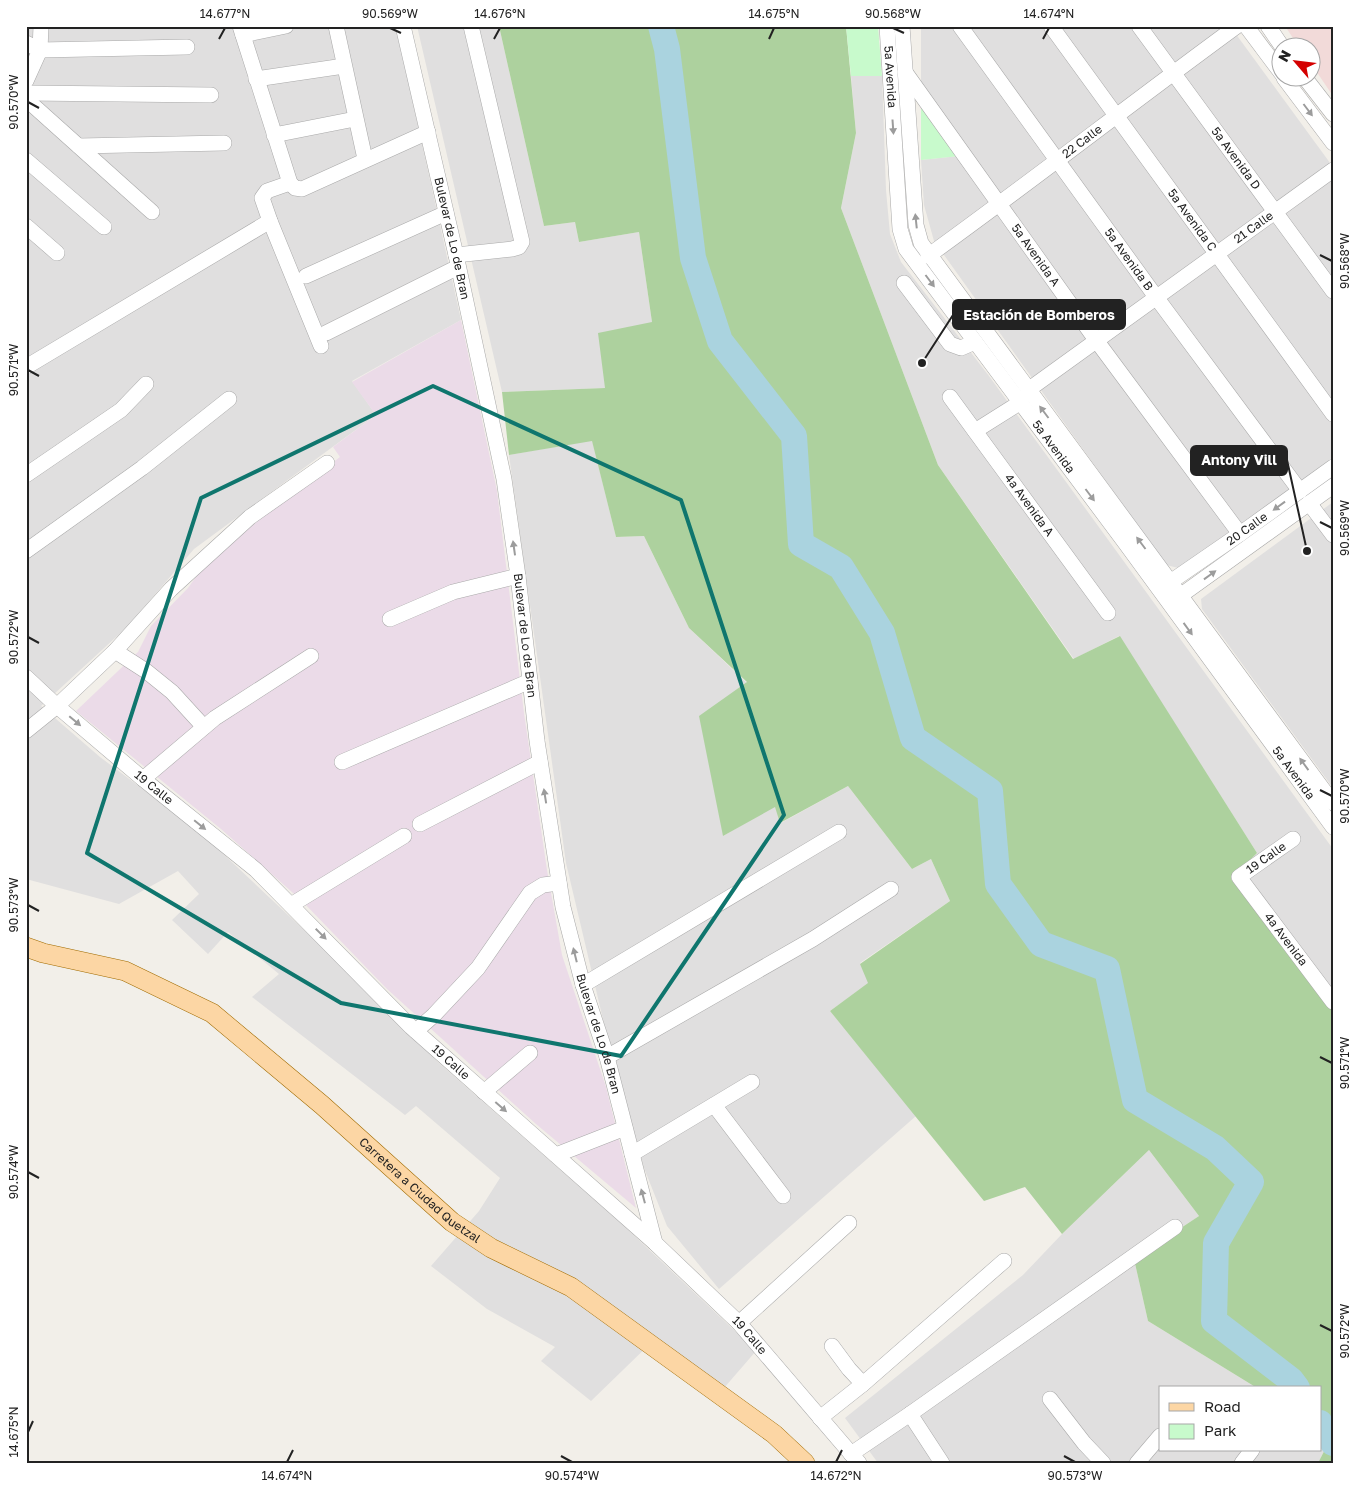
<svg xmlns="http://www.w3.org/2000/svg" width="1359" height="1489" viewBox="0 0 1359 1489" font-family="'Golos Text',sans-serif">
<style>
.residential{fill:#e0dfdf}
.commercial{fill:#f2dad9}
.industrial{fill:#ebdbe8}
.forest{fill:#add19e}
.park{fill:#c8facc}
.lines{fill:none;stroke-linecap:round;stroke-linejoin:round}
.river{stroke:#aad3df;stroke-width:26}
.minor-casing{stroke:#a9a9a9;stroke-width:16}
.major-casing{stroke:#a06b00;stroke-width:20}
.minor{stroke:#fff;stroke-width:15}
.major{stroke:#fcd6a4;stroke-width:19}
.oneway{fill:#9c9c9c}
.marked{fill:none;stroke:#0f766e;stroke-width:4;stroke-linejoin:round}
.ticks{fill:none;stroke:#222;stroke-width:2}
.labels{text-anchor:middle;stroke-width:5;stroke-linejoin:round;paint-order:stroke}
.street-label{font-size:12px;fill:#222;stroke:#fff}
.leader{fill:none;stroke:#222;stroke-width:2}
.callout-dot{fill:#222;stroke:#fff;stroke-width:2}
.callout{fill:#222;stroke:#222;stroke-width:2}
.callout-label{font-size:14px;text-anchor:middle;font-weight:bold;fill:#fff}
.neatline{fill:none;stroke:#222;stroke-width:2}
.ticks-label{font-size:12px;text-anchor:middle;fill:#222}
</style>
<rect width="100%" height="100%" fill="#f2efe9"/>
<!-- residential -->
<g class="residential">
<polygon points="26,26 396,26 461,320 352,381 376,415 194,549 127,627 41,706 100,757 201,833 320,945 439,1063 623,1225 756,1351 724,1388 656,1338 591,1401 541,1361 555,1347 487,1309 431,1266 479,1211 500,1178 416,1106 405,1115 252,997 279,974 228,932 208,954 172,920 199,894 178,871 119,904 26,879"/>
<polygon points="417,26 499,26 544,226 575,222 579,242 639,232 652,322 605,388 502,392"/>
<polygon points="921,26 1230,26 1333,167 1333,457 1187,570 1166,565 934,241 924,205 921,160 968,155 921,92"/>
<polygon points="851,76 882,76 886,190 890,234 901,262 989,376 1333,849 1333,1011 1230,879 1257,853 1119,636 1074,659 938,465 841,208 856,133"/>
<polygon points="592,440 616,537 644,536 689,628 747,683 723,836 775,806 781,823 848,786 912,869 931,859 950,901 860,963 869,983 830,1011 916,1116 719,1289 667,1226 644,1168 606,1032 566,863 509,455"/>
<polygon points="1333,502 1333,788 1202,609 1201,599"/>
<polygon points="1149,1150 1199,1216 1134,1259 1148,1321 1257,1388 1160,1388 1160,1450 1320,1450 1320,1426 1333,1434 1318,1463 878,1463 845,1418 1023,1275 1062,1234"/>
</g>
<!-- commercial -->
<polygon class="commercial" points="1285,26 1333,26 1333,96 1312,65 1312,48 1299,47"/>
<!-- industrial -->
<polygon class="industrial" points="461,320 497,491 524,713 547,870 562,955 606,1087 636,1208 536,1124 387,989 302,901 221,829 76,711 138,652 151,626 188,588 208,560 340,457 333,447 376,415 352,382"/>
<!-- forest -->
<g class="forest">
<polygon points="499,26 846,26 856,133 841,208 938,465 1073,659 1120,636 1257,853 1231,879 1333,1011 1333,1434 1320,1426 1320,1388 1257,1388 1148,1321 1134,1259 1199,1216 1149,1150 1062,1234 1025,1187 984,1201 830,1011 868,983 860,964 950,901 931,859 912,869 848,786 780,823 775,807 723,836 699,716 747,682 689,628 644,536 616,537 592,441 509,455 502,392 605,388 598,333 652,322 639,232 579,242 575,222 544,226"/>
<polygon points="1333,1434 1333,1463 1318,1463"/>
</g>
<!-- park -->
<g class="park">
<polygon points="846,26 878,26 882,76 851,76"/>
<polygon points="921,92 969,155 921,160"/>
</g>
<g class="lines">
<!-- river -->
<g class="river">
<polyline points="661,26 667,49 693,258 720,341 794,436 801,544 841,567 882,633 913,738 990,791 998,884 1041,944 1107,969 1135,1100 1215,1148 1251,1182 1216,1243 1214,1321 1291,1380 1297,1388"/>
<polyline points="1320,1423 1333,1443"/>
</g>
<defs>
<g id="minor">
<polyline points="240,26 290,183 295,188 302,189 428,132"/>
<polyline points="336,26 365,159"/>
<path id="s1" d="M 403,26 L 456,255 L 504,479 L 518,576 L 537,741 L 563,907 L 583,985 L 607,1057 L 655,1243"/>
<path id="s2" d="M 887,26 L 900,229 L 906,249 L 1126,544 L 1333,827"/>
<polyline points="902,26 916,225 921,243 1333,803"/>
<path id="s3" d="M 960,26 L 1156,297 L 1300,491"/>
<path id="s4" d="M 1051,26 L 1333,414"/>
<path id="s5" d="M 1139,26 L 1333,291"/>
<polyline points="1246,26 1282,74"/>
<polyline points="1268,26 1283,48"/>
<polyline points="243,35 286,26"/>
<polyline points="26,43 40,50 187,47"/>
<path id="s6" d="M 905,72 L 1096,340 L 1240,534"/>
<polyline points="1284,78 1333,143"/>
<polyline points="1305,78 1333,114"/>
<polyline points="256,79 344,66"/>
<polyline points="26,81 40,50 41,26"/>
<polyline points="26,93 211,95"/>
<polyline points="26,99 152,212"/>
<polyline points="274,135 355,119"/>
<polyline points="79,146 224,143"/>
<polyline points="26,160 104,227"/>
<polyline points="290,183 267,191 262,198 270,221 321,346"/>
<polyline points="26,226 57,253"/>
<polyline points="456,255 512,249 519,247 522,242 471,26"/>
<path id="s7" d="M 928,256 C 1032,181 1133,102 1237,26"/>
<polyline points="306,276 446,213"/>
<polyline points="904,283 950,344 961,348 975,342"/>
<polyline points="326,333 458,267"/>
<polyline points="26,367 270,221"/>
<path id="s8" d="M 1028,390 L 1333,170"/>
<path id="s9" d="M 950,397 L 1108,613"/>
<polyline points="975,431 1021,402"/>
<polyline points="26,475 121,410 146,384"/>
<polyline points="1309,503 1333,535"/>
<polyline points="26,551 142,468 229,399"/>
<path id="s10" d="M 1163,587 L 1240,534 L 1333,467"/>
<polyline points="1173,601 1333,486"/>
<polyline points="390,619 453,592 518,576"/>
<polyline points="115,651 146,671 172,692 204,727"/>
<path id="s11" d="M 26,677 L 57,706 L 143,779 L 256,870 L 411,1027 L 655,1243 L 739,1323 L 859,1463"/>
<polyline points="26,731 57,706 115,651 171,589 250,517 327,463"/>
<polyline points="342,762 530,681"/>
<polyline points="143,779 215,718 311,656"/>
<polyline points="420,824 540,762"/>
<path id="s12" d="M 1293,839 L 1239,877 L 1333,1002"/>
<polyline points="291,905 404,836"/>
<polyline points="583,985 839,832"/>
<polyline points="416,1031 434,1015 478,968 530,893 543,885 559,883"/>
<polyline points="607,1057 813,939 891,889"/>
<polyline points="484,1092 530,1053"/>
<polyline points="714,1105 783,1196"/>
<polyline points="632,1154 752,1082"/>
<polyline points="556,1155 625,1128"/>
<polyline points="739,1323 849,1223"/>
<polyline points="863,1384 1004,1261"/>
<polyline points="1050,1399 1084,1443 1103,1463"/>
<polyline points="910,1414 942,1463"/>
<polyline points="820,1418 863,1384 849,1369 832,1346"/>
<polyline points="851,1454 910,1414 1175,1227"/>
<polyline points="1137,1463 1160,1436"/>
<polyline points="1242,1463 1252,1450"/>
</g>
<g id="major">
<path id="s13" d="M 26,947 L 43,953 L 125,971 L 212,1013 L 322,1105 L 452,1222 L 491,1248 L 571,1287 L 774,1434 L 805,1463"/>
</g>
</defs>
<!-- minor casing -->
<use href="#minor" class="minor-casing"/>
<!-- major casing -->
<use href="#major" class="major-casing"/>
<!-- minor -->
<use href="#minor" class="minor"/>
<!-- major -->
<use href="#major" class="major"/>
</g>
<!-- one-way arrows -->
<defs><path id="oneway-solid" d="M-6-.8H1V-3.2L6.5 0L1 3.2V.8H-6Z" transform="scale(1.25)"/></defs>
<g class="oneway">
<use href="#oneway-solid" transform="translate(1308 110) rotate(53)"/>
<use href="#oneway-solid" transform="translate(893 127) rotate(86)"/>
<use href="#oneway-solid" transform="translate(916 221) rotate(-96)"/>
<use href="#oneway-solid" transform="translate(930 281) rotate(53)"/>
<use href="#oneway-solid" transform="translate(1044 412) rotate(-127)"/>
<use href="#oneway-solid" transform="translate(1090 495) rotate(53)"/>
<use href="#oneway-solid" transform="translate(1279 506) rotate(144)"/>
<use href="#oneway-solid" transform="translate(1141 543) rotate(-127)"/>
<use href="#oneway-solid" transform="translate(514 548) rotate(-98)"/>
<use href="#oneway-solid" transform="translate(1210 575) rotate(-36)"/>
<use href="#oneway-solid" transform="translate(1188 629) rotate(54)"/>
<use href="#oneway-solid" transform="translate(75 721) rotate(40)"/>
<use href="#oneway-solid" transform="translate(1304 764) rotate(-126)"/>
<use href="#oneway-solid" transform="translate(545 796) rotate(-99)"/>
<use href="#oneway-solid" transform="translate(200 825) rotate(39)"/>
<use href="#oneway-solid" transform="translate(321 934) rotate(45)"/>
<use href="#oneway-solid" transform="translate(575 955) rotate(-104)"/>
<use href="#oneway-solid" transform="translate(501 1107) rotate(41)"/>
<use href="#oneway-solid" transform="translate(643 1196) rotate(-105)"/>
</g>
<!-- marked area -->
<path class="marked" d="M 433,386 L 681,500 L 784,815 L 621,1056 L 341,1003 L 87,853 L 201,498 Z"/>
<!-- ticks -->
<path class="ticks" d="M 390,28 L 401,33M 893,28 L 904,33M 219,39 L 225,28M 494,39 L 500,28M 769,39 L 774,28M 1043,39 L 1049,28M 28,102 L 39,108M 1320,255 L 1332,261M 28,370 L 39,376M 1320,522 L 1332,528M 28,637 L 39,643M 1320,790 L 1332,796M 28,905 L 39,911M 1320,1057 L 1332,1063M 28,1172 L 39,1178M 1320,1325 L 1332,1331M 28,1432 L 33,1421M 561,1456 L 572,1462M 1064,1456 L 1075,1462M 287,1462 L 293,1450M 836,1462 L 842,1450"/>
<g class="labels">
<!-- street labels -->
<g class="street-label">
<text dy="4" stroke="none"><textPath href="#s2" startOffset="51">5a Avenida</textPath></text>
<text dy="4" stroke="none"><textPath href="#s7" startOffset="192">22 Calle</textPath></text>
<text dy="4" stroke="none"><textPath href="#s5" startOffset="164">5a Avenida D</textPath></text>
<text dy="4" stroke="none"><textPath href="#s4" startOffset="240">5a Avenida C</textPath></text>
<text dy="4" stroke="none"><textPath href="#s8" startOffset="278">21 Calle</textPath></text>
<text dy="4" stroke="none"><textPath href="#s1" startOffset="218">Bulevar de Lo de Bran</textPath></text>
<text dy="4" stroke="none"><textPath href="#s6" startOffset="225">5a Avenida A</textPath></text>
<text dy="4" stroke="none"><textPath href="#s3" startOffset="288">5a Avenida B</textPath></text>
<text dy="4" stroke="none"><textPath href="#s2" startOffset="471">5a Avenida</textPath></text>
<text dy="4" stroke="none"><textPath href="#s9" startOffset="134">4a Avenida A</textPath></text>
<text dy="4" stroke="none"><textPath href="#s10" startOffset="102">20 Calle</textPath></text>
<text dy="4" stroke="none"><textPath href="#s1" startOffset="622">Bulevar de Lo de Bran</textPath></text>
<text dy="4" stroke="none"><textPath href="#s2" startOffset="876">5a Avenida</textPath></text>
<text dy="4" stroke="none"><textPath href="#s11" startOffset="169">19 Calle</textPath></text>
<text transform="translate(1266 858) rotate(-35)" y="4">19 Calle</text>
<text dy="4" stroke="none"><textPath href="#s12" startOffset="144">4a Avenida</textPath></text>
<text dy="4" stroke="none"><textPath href="#s1" startOffset="1028">Bulevar de Lo de Bran</textPath></text>
<text dy="4" stroke="none"><textPath href="#s11" startOffset="574">19 Calle</textPath></text>
<text dy="4" stroke="none"><textPath href="#s13" startOffset="472">Carretera a Ciudad Quetzal</textPath></text>
<text dy="4" stroke="none"><textPath href="#s11" startOffset="979">19 Calle</textPath></text>
</g>
</g>
<!-- callouts -->
<path class="leader" d="M922 363L953 315M1307 551L1287 460"/>
<g class="callout-dot">
<circle cx="922" cy="363" r="5"/>
<circle cx="1307" cy="551" r="5"/>
</g>
<g class="callout">
<rect x="953" y="300" width="172" height="29" rx="5"/>
<rect x="1191" y="446" width="96" height="29" rx="5"/>
</g>
<g class="callout-label">
<text x="1039" y="320">Estación de Bomberos</text>
<text x="1239" y="465">Antony Vill</text>
</g>
<!-- border -->
<rect width="1359" height="1489" fill="none" stroke="#ffffff" stroke-width="55"/>
<!-- legend -->
<rect x="1159" y="1386" width="162" height="65" fill="#ffffff" stroke="#a7a7a7"/>
<rect x="1169" y="1403" width="25" height="8" fill="#fcd6a4" stroke="#a7a7a7"/>
<text x="1204" y="1412" font-size="15" fill="#222222">Road</text>
<rect x="1169" y="1424" width="25" height="15" fill="#c8facc" stroke="#a7a7a7"/>
<text x="1204" y="1436" font-size="15" fill="#222222">Park</text>
<!-- north arrow -->
<g transform="translate(1296 62) rotate(298)"><circle r="24" fill="#ffffff" stroke="#a7a7a7"/>
<path d="M0-4L9 19L0 12L-9 19Z" fill="#d40000"/>
<text y="-8" font-size="14" font-weight="bold" text-anchor="middle" fill="#222222">N</text>
</g>
<rect x="28" y="28" width="1304" height="1434" class="neatline"/>
<g class="ticks-label">
<text x="225" y="18">14.677°N</text>
<text x="390" y="18">90.569°W</text>
<text x="500" y="18">14.676°N</text>
<text x="774" y="18">14.675°N</text>
<text x="893" y="18">90.568°W</text>
<text x="1049" y="18">14.674°N</text>
<text transform="translate(14 102) rotate(-90)" y="4">90.570°W</text>
<text transform="translate(1345 261) rotate(-90)" y="4">90.568°W</text>
<text transform="translate(14 370) rotate(-90)" y="4">90.571°W</text>
<text transform="translate(1345 528) rotate(-90)" y="4">90.569°W</text>
<text transform="translate(14 637) rotate(-90)" y="4">90.572°W</text>
<text transform="translate(1345 796) rotate(-90)" y="4">90.570°W</text>
<text transform="translate(14 905) rotate(-90)" y="4">90.573°W</text>
<text transform="translate(1345 1063) rotate(-90)" y="4">90.571°W</text>
<text transform="translate(14 1172) rotate(-90)" y="4">90.574°W</text>
<text transform="translate(1345 1331) rotate(-90)" y="4">90.572°W</text>
<text transform="translate(14 1432) rotate(-90)" y="4">14.675°N</text>
<text x="287" y="1480">14.674°N</text>
<text x="572" y="1480">90.574°W</text>
<text x="836" y="1480">14.672°N</text>
<text x="1075" y="1480">90.573°W</text>
</g>
</svg>
